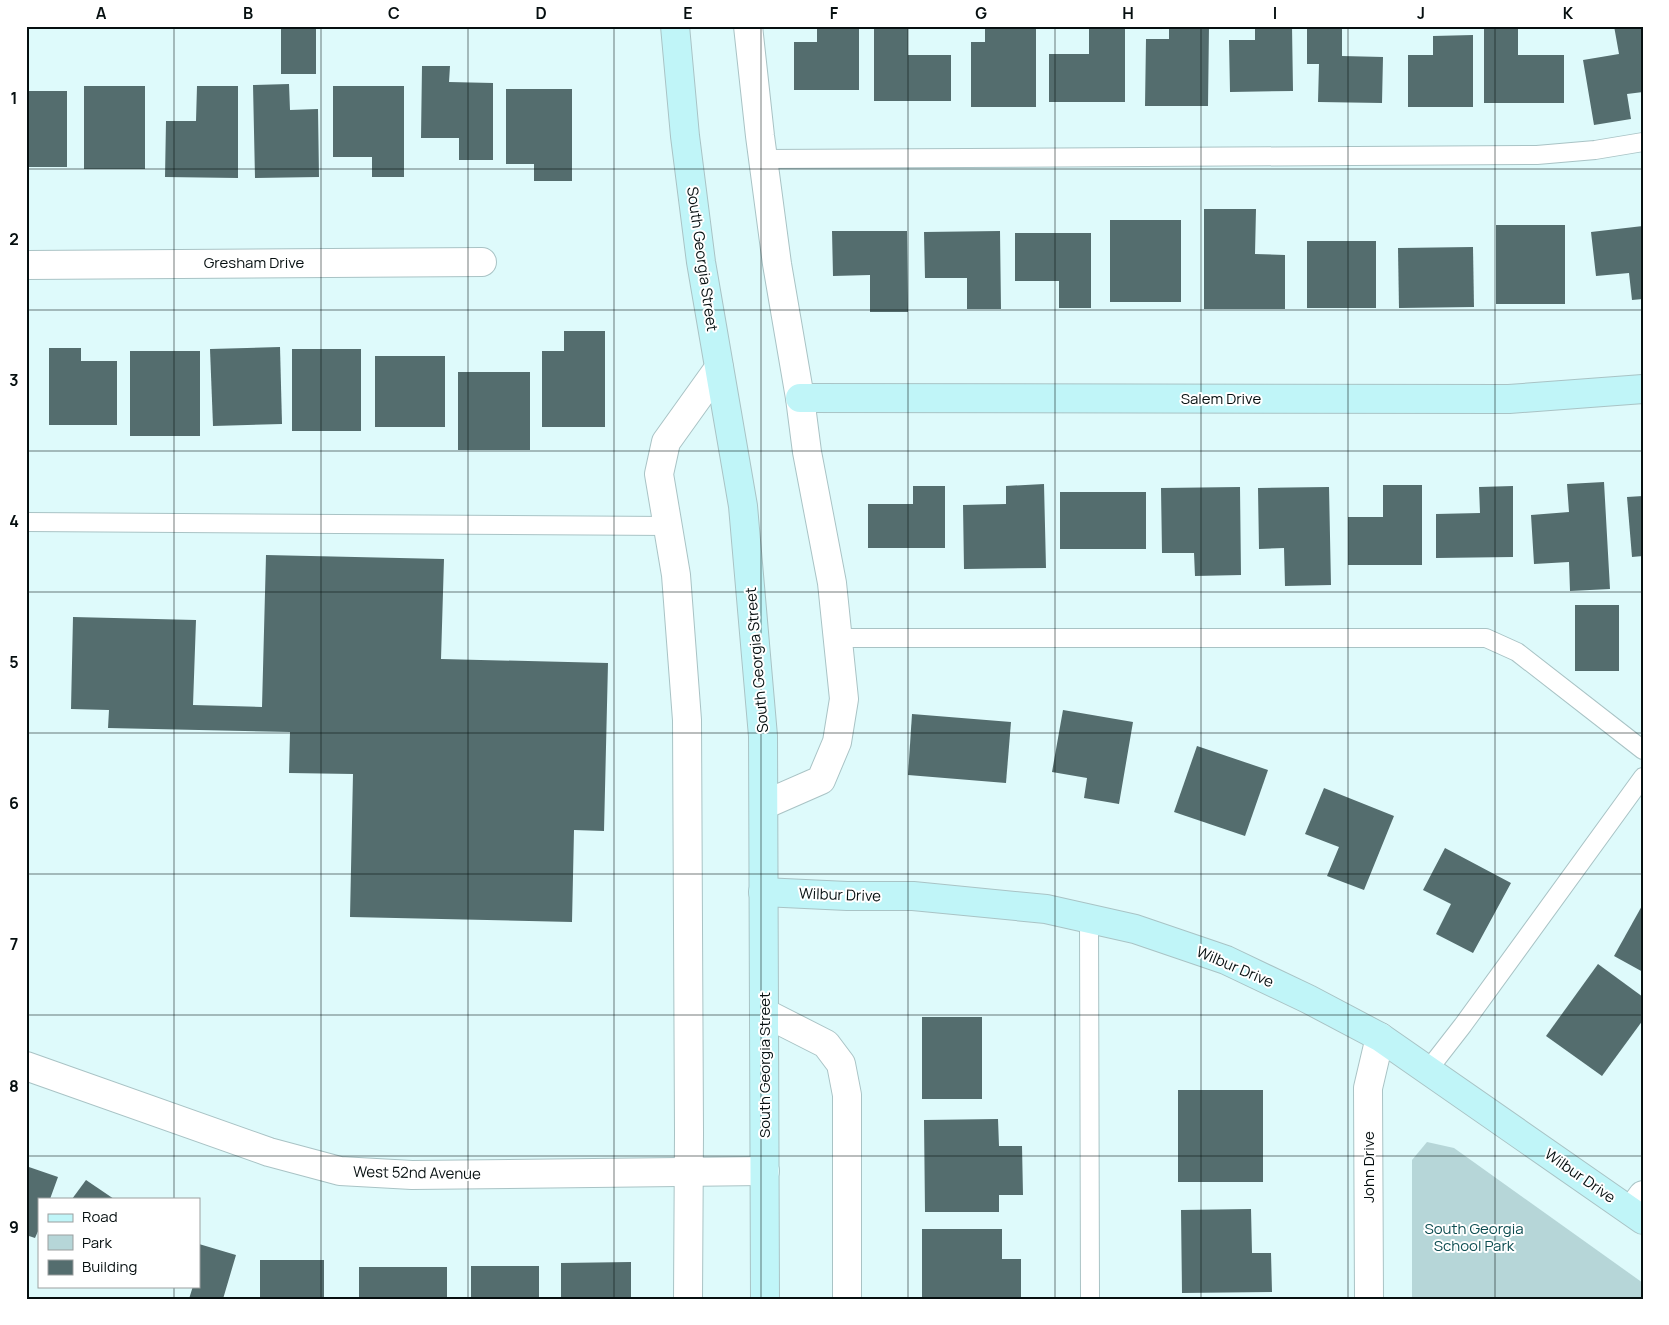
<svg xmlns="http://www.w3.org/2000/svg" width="1669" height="1325" viewBox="0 0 1669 1325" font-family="Manrope,sans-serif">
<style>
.green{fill:#b6d6d8}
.building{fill:#546d6e}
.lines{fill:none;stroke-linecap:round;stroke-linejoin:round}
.lane-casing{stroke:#a9c3c5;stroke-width:20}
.street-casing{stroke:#a9c3c5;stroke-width:30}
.secondary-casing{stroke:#a9c3c5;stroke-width:30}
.lane{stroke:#fff;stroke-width:18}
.street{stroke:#fff;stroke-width:28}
.secondary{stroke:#c0f5f8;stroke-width:28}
.grid{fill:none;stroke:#060f10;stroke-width:1;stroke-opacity:0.55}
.labels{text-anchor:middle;stroke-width:4;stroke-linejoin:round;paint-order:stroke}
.street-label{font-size:15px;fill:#060f10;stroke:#fff}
.park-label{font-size:15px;fill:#0d4d51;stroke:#fff}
.neatline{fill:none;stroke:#060f10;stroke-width:2}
.grid-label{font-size:16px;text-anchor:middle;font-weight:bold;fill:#060f10}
</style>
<rect width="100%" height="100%" fill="#defafb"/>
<!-- green -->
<polygon class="green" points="1427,1142 1454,1148 1643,1283 1643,1299 1412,1299 1412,1160"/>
<!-- building -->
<g class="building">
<polygon points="817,26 859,26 859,90 794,90 794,42 817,42"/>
<polygon points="874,26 908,26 908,55 951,55 951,101 874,101"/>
<polygon points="985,26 1036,26 1036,107 971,107 971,42 985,42"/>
<polygon points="1089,26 1125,26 1125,102 1049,102 1049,54 1089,54"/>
<polygon points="1169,26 1209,26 1208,106 1145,106 1146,39 1169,39"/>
<polygon points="1255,26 1292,26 1293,91 1230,92 1229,40 1255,40"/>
<polygon points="1307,26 1342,26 1342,56 1383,57 1382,103 1318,102 1319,64 1307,64"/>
<polygon points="1484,26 1518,26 1518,55 1564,55 1564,103 1484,103"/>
<polygon points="1614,26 1643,26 1643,92 1627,94 1631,119 1594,125 1583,60 1619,54"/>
<rect x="281" y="29" width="35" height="45"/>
<polygon points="1473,35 1473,107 1408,107 1408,55 1433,55 1433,36"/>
<polygon points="422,66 450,66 449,82 493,83 493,160 459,160 459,138 421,138"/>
<polygon points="289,84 290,110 318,109 319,177 255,178 253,85"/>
<rect x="84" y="86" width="61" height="83"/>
<polygon points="197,86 238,86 238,178 165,177 166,121 196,121"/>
<polygon points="333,86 404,86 404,177 372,177 372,157 333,157"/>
<polygon points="506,89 572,89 572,181 534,181 534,164 506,164"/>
<rect x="26" y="91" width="41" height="76"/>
<polygon points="1204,209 1256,209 1255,254 1285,255 1285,309 1204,309"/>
<rect x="1110" y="220" width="71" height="82"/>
<rect x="1496" y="225" width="69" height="79"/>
<polygon points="1643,226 1643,299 1632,300 1629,273 1596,276 1591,232"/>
<polygon points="832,231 907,231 908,312 870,312 870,275 833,276"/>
<polygon points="1000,231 1001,309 967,309 967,278 925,278 924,232"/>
<polygon points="1015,233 1091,233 1091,308 1059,308 1059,281 1015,281"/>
<rect x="1307" y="241" width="69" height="67"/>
<polygon points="1473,247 1474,307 1399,308 1398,248"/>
<polygon points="564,331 605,331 605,427 542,427 542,351 564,351"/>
<polygon points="280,347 282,424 213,426 210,349"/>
<polygon points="49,348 81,348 81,361 117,361 117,425 49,425"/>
<rect x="292" y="349" width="69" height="82"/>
<rect x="130" y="351" width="70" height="85"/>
<rect x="375" y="356" width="70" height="71"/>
<rect x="458" y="372" width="72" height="78"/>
<polygon points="1604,482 1610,589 1570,591 1569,562 1534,564 1531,515 1569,512 1567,484"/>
<polygon points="1044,484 1046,568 964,569 963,505 1006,504 1006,486"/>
<polygon points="1383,485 1422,485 1422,565 1348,565 1348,517 1383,517"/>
<polygon points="913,486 945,486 945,548 868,548 868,504 913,504"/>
<polygon points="1513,486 1513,557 1436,558 1436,514 1480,513 1479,487"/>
<polygon points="1240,487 1241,575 1195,576 1194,553 1162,553 1161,488"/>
<polygon points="1329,487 1331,585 1285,586 1284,548 1259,549 1258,488"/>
<rect x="1060" y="492" width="86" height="57"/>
<polygon points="1643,496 1643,556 1632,557 1627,497"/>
<polygon points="266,555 444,559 441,659 608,663 604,831 574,830 572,922 350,917 353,774 289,773 290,732 108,728 109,710 71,709 73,617 196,620 193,705 262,707"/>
<rect x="1575" y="605" width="44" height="66"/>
<polygon points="1063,710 1133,722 1119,804 1084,798 1087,778 1052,772"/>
<polygon points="912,714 1011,722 1006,783 908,775"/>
<polygon points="1197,746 1268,770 1245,836 1174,812"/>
<polygon points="1324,788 1394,816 1364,890 1327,876 1339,847 1305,834"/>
<polygon points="1445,848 1511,883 1473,953 1436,934 1451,904 1423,890"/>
<polygon points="1643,904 1643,972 1614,956"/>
<polygon points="1598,964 1643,997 1643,1020 1602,1076 1546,1036"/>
<rect x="922" y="1017" width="60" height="82"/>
<rect x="1178" y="1090" width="85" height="92"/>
<polygon points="998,1119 999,1146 1022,1146 1023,1195 999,1195 999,1212 925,1212 924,1120"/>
<polygon points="26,1166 58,1177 50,1199 39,1199 39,1229 35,1238 26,1235"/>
<polygon points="86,1180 114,1199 72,1199"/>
<polygon points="1251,1209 1252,1253 1271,1253 1272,1292 1182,1293 1181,1210"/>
<polygon points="922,1229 1002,1229 1002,1259 1021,1259 1021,1299 922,1299"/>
<polygon points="199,1244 236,1255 223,1299 189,1299 193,1286 199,1286"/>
<rect x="260" y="1260" width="64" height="39"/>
<polygon points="631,1262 631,1299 561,1299 561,1263"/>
<rect x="471" y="1266" width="68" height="33"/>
<rect x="359" y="1267" width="88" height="32"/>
</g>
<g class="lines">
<defs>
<g id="lane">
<polyline points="763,159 1537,155 1595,150 1643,142"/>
<polyline points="26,522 668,526"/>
<polyline points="838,638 1486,638 1517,652 1643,750"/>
<polyline points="1089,919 1090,1299"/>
<polyline points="1428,1070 1463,1025 1643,777"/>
</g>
<g id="street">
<polyline points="748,26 760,136 777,264 800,398 807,452 832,583 844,699 837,742 821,780 764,805"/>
<polyline points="26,265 482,262"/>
<polyline points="765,1013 826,1044 841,1064 847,1095 847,1299"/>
<polyline points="26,1066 269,1152 340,1171 412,1175 765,1171"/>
<polyline points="1631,1211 1643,1195"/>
<polyline points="688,1299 689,1133 687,720 676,575 659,474 666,442 719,368"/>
<polyline points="1369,1299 1368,1088 1380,1037"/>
</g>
<g id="secondary">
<polyline points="675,26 685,136 701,262 743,506 763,736 765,1299"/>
<polyline points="800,398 1509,399 1643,389"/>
<polyline points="763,892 847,896 913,896 1046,909 1135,929 1226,960 1308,999 1380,1037 1643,1220"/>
</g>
</defs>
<!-- lane casing -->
<use href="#lane" class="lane-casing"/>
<!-- street casing -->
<use href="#street" class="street-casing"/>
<!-- secondary casing -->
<use href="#secondary" class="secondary-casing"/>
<!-- lane -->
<use href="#lane" class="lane"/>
<!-- street -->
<use href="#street" class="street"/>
<!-- secondary -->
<use href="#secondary" class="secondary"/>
</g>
<!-- grid -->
<path class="grid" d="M 174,26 L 174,1199M 321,26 L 321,1299M 468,26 L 468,1299M 614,26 L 614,1299M 761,26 L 761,1299M 908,26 L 908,1299M 1055,26 L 1055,1299M 1201,26 L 1201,1299M 1348,26 L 1348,1299M 1495,26 L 1495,1299M 26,169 L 1643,169M 26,310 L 1643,310M 26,451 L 1643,451M 26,592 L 1643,592M 26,733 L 1643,733M 26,874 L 1643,874M 26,1015 L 1643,1015M 26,1156 L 1643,1156M 174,1286 L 174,1299"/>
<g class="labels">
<!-- street labels -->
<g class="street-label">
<text transform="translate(702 259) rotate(82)" y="5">South Georgia Street</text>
<text x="254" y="268">Gresham Drive</text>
<text x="1221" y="404">Salem Drive</text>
<text transform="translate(757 660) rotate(-95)" y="5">South Georgia Street</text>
<text transform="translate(840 895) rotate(2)" y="5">Wilbur Drive</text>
<text transform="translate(1235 967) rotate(23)" y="5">Wilbur Drive</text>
<text transform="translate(765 1065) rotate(-90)" y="5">South Georgia Street</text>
<text transform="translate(1369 1167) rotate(-90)" y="5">John Drive</text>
<text transform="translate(417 1173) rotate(1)" y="5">West 52nd Avenue</text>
<text transform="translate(1580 1176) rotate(35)" y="5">Wilbur Drive</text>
</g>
<!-- park labels -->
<g class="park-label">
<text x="1474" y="1234">South Georgia<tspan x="1474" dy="17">School Park</tspan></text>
</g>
</g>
<!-- border -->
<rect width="1669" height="1325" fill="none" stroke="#ffffff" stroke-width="55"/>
<!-- legend -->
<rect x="38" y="1198" width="162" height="90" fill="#ffffff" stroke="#9b9f9f"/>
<rect x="48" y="1214" width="25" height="8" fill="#c0f5f8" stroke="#9b9f9f"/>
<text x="82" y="1222" font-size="15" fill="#060f10">Road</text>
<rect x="48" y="1235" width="25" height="15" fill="#b6d6d8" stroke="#9b9f9f"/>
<text x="82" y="1248" font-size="15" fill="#060f10">Park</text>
<rect x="48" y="1260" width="25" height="15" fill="#546d6e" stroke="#9b9f9f"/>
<text x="82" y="1272" font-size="15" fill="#060f10">Building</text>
<rect x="28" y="28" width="1614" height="1270" class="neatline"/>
<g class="grid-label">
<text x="101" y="19">A</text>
<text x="248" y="19">B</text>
<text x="394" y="19">C</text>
<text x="541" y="19">D</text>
<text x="688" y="19">E</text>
<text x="834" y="19">F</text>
<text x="981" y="19">G</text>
<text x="1128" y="19">H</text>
<text x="1275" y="19">I</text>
<text x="1421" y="19">J</text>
<text x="1568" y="19">K</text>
<text x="14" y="104">1</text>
<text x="14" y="245">2</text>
<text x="14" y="386">3</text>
<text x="14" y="527">4</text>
<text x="14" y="668">5</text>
<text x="14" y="809">6</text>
<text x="14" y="950">7</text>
<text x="14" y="1092">8</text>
<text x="14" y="1233">9</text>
</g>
</svg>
